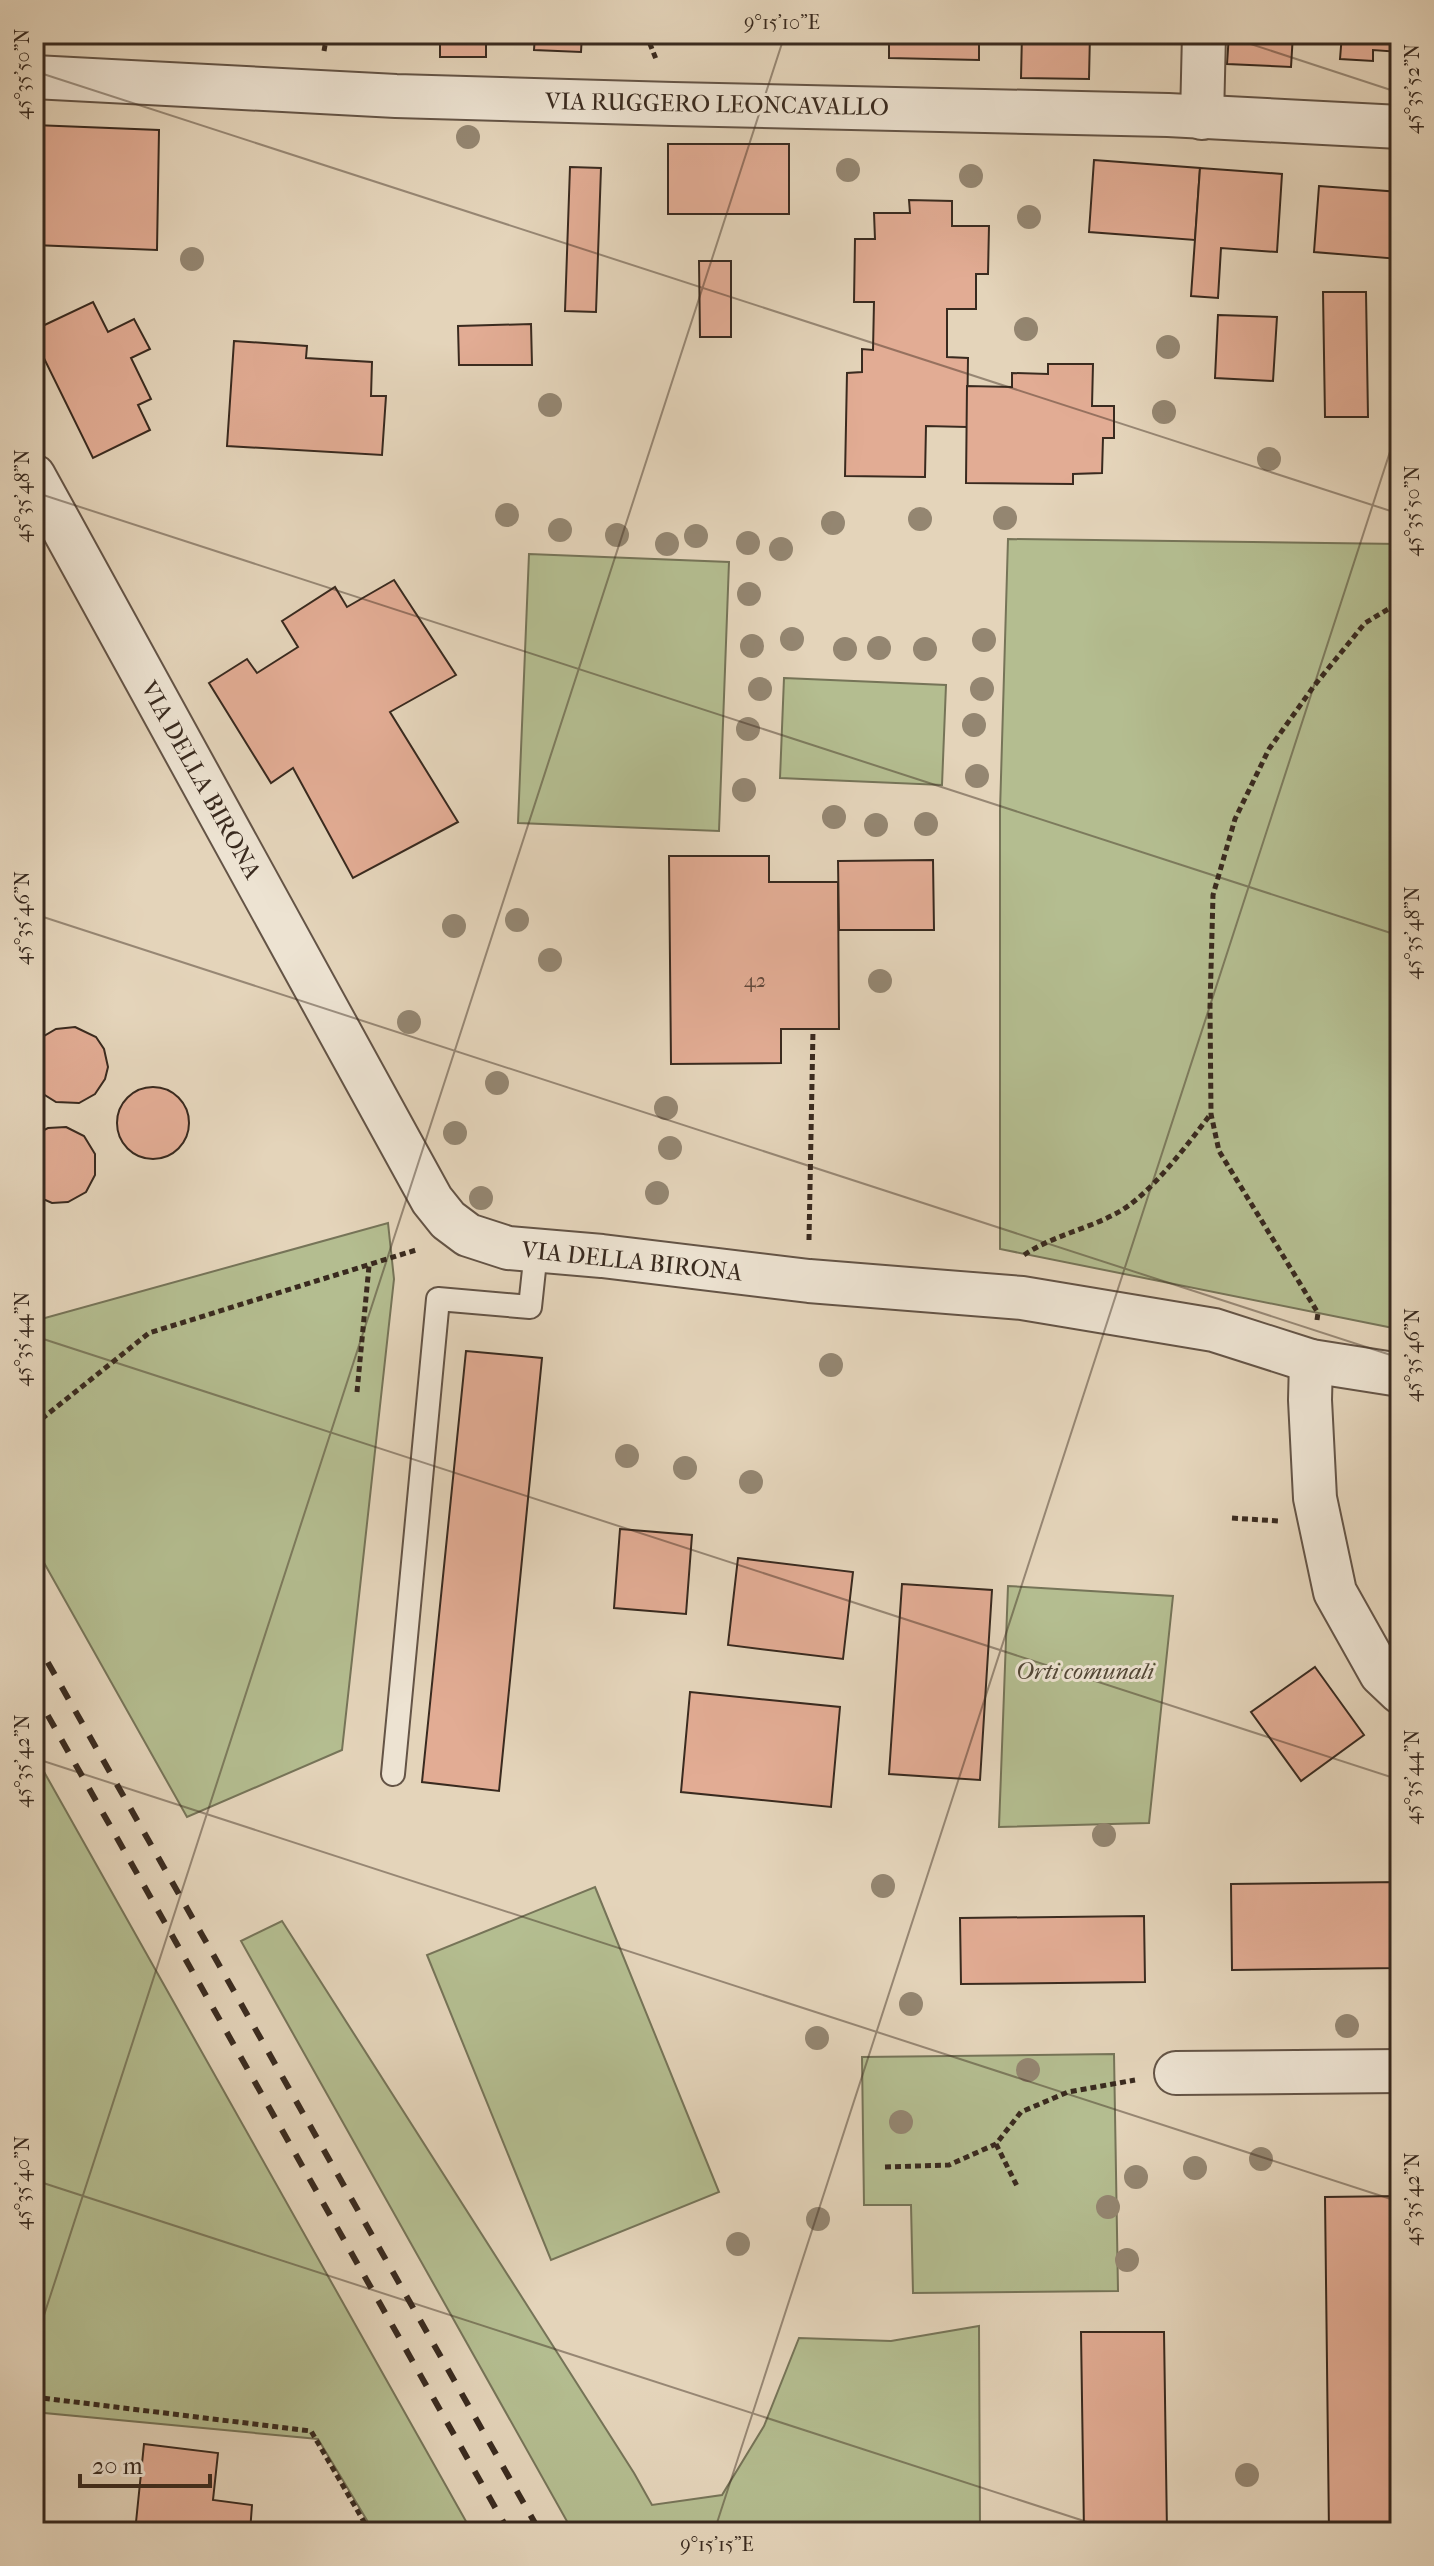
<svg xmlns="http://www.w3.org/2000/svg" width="1434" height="2566" viewBox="0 0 1434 2566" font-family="'IM FELL French Canon',serif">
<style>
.green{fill:#b4bd90;stroke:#767458;stroke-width:2}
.building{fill:#e2ac94;stroke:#392a1f;stroke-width:2}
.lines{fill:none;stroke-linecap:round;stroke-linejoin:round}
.lane-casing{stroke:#645446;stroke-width:26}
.street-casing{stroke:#645446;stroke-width:46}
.path{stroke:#392a1f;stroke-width:5;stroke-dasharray:6 4;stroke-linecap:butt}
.lane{stroke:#ede3d2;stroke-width:22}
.street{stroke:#ede3d2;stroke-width:42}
.rail{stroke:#392a1f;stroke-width:6;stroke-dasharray:14 14;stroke-linecap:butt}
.tree{fill:#948671}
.ticks{fill:none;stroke:#392a1f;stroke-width:2;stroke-opacity:0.45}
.labels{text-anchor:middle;stroke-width:6;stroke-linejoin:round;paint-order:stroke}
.number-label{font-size:20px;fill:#634a3c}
.street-label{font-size:24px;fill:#392a1f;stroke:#ede3d2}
.park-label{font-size:24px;font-style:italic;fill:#524736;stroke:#ede3d2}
.neatline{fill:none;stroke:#392a1f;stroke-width:3}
.ticks-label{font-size:20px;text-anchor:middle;fill:#392a1f}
</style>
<rect width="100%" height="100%" fill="#e4d4ba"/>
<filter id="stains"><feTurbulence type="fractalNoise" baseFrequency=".0025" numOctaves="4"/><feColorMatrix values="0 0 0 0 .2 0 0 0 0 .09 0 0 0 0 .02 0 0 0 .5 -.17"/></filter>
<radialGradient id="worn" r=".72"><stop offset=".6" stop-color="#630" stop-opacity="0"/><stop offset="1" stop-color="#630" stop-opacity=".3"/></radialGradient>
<!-- green -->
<g class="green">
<polygon points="1008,539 1400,544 1398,1329 1000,1249 1000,811"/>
<polygon points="529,554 729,562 719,831 518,823"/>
<polygon points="784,678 946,685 942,785 780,778"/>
<polygon points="388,1223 394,1279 342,1750 187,1817 34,1545 34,1321"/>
<polygon points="1008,1586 1173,1596 1149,1823 999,1827"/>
<polygon points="34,1754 472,2532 374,2532 318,2439 34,2412"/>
<polygon points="595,1887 719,2192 551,2260 427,1955"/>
<polygon points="282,1921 634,2473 652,2505 722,2495 764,2426 799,2338 891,2341 979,2326 980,2532 573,2532 241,1941"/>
<polygon points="1114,2054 1118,2291 913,2293 911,2205 864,2205 862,2057"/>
</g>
<!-- building -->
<g class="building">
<rect x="440" y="34" width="46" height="23"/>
<polygon points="535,34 582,34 581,52 534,50"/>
<polygon points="889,34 979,34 979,60 889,58"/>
<polygon points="1022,34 1090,34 1089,79 1021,78"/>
<polygon points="1229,34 1293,34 1291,67 1227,64"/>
<polygon points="1342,34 1400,34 1400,52 1373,50 1373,61 1340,59"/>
<polygon points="34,125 159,130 157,250 34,245"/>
<rect x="668" y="144" width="121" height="70"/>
<polygon points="1094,160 1200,168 1195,240 1089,232"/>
<polygon points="570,167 601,168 596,312 565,311"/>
<polygon points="1200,168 1282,174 1277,252 1221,248 1218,298 1191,296"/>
<polygon points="1319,186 1400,192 1399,259 1314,252"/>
<polygon points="909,200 952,201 952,226 989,226 988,274 976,274 976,309 947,309 947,357 968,358 967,427 926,426 925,477 845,476 847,373 862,372 862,349 873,350 874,302 854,302 855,239 875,239 874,213 910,213"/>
<polygon points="699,261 731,261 731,337 700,337"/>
<polygon points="1323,292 1366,292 1368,417 1325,417"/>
<polygon points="93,302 108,332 134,319 150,349 131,358 151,399 138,405 150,430 93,458 34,338 34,330"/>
<polygon points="1218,315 1277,317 1273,381 1215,378"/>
<polygon points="531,324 532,365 459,365 458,326"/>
<polygon points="234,341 307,346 306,358 372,362 371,396 386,396 382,455 227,446"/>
<polygon points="1048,364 1093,364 1092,406 1114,406 1114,438 1103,438 1102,473 1073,474 1073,484 966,483 967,386 1012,387 1012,373 1048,374"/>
<polygon points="394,580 456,675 390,712 458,822 353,878 293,768 271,783 209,683 247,659 257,673 298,647 282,621 335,587 347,607"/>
<polygon points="669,856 769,856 769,882 838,882 839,1029 781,1029 781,1063 671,1064"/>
<polygon points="933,860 934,930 839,930 838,861"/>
<polygon points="75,1027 96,1037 104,1049 108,1067 105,1079 95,1094 79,1103 56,1102 40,1092 34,1081 34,1048 39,1039 56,1029"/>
<circle cx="153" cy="1123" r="36"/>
<polygon points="66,1127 84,1136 95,1154 95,1175 86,1192 68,1202 52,1203 34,1195 34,1135 48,1128"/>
<polygon points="466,1351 542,1358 499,1791 422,1782"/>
<polygon points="1400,1486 1400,1581 1394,1573"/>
<polygon points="620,1529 692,1535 686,1614 614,1608"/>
<polygon points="738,1558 853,1572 843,1659 728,1645"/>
<polygon points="902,1584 992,1590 980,1780 889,1774"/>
<polygon points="1315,1667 1364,1735 1301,1781 1251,1712"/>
<polygon points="690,1692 840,1707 831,1807 681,1792"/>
<polygon points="1400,1882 1400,1968 1232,1970 1231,1884"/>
<polygon points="1144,1916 1145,1982 961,1984 960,1918"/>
<polygon points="1400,2196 1400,2532 1329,2532 1325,2197"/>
<polygon points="1081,2332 1164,2332 1167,2532 1084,2532"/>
<polygon points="144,2444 218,2453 213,2500 252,2505 250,2532 34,2532 34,2521 135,2532"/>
</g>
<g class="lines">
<defs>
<polyline id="lane" points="393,1774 438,1299 530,1307 536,1251"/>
<g id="street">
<polyline points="34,77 396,96 673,104 1168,115 1400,127"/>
<polyline points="1202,118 1204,34"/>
<polyline points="34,476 432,1200 448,1220 468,1235 508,1248 602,1256 809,1281 1022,1298 1214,1330 1311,1361 1400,1375"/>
<polyline points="1311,1361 1310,1400 1315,1498 1335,1592 1381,1674 1400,1692"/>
<polyline points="1176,2073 1400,2071"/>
</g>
</defs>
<!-- lane casing -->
<use href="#lane" class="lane-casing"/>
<!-- street casing -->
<use href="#street" class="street-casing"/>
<!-- path -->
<g class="path">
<polyline points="646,34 656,59"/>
<polyline points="324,51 327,34"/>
<polyline points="809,1240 813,1030"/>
<path d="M 1024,1255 C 1054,1235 1085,1230 1115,1214 C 1149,1197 1187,1145 1210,1115"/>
<polyline points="1317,1320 1318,1313 1219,1151 1211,1114 1210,1007 1213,895 1235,819 1269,749 1314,686 1365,623 1400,602"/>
<polyline points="357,1392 369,1266"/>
<polyline points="34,1425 149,1333 416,1250"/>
<polyline points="1232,1518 1278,1521"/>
<polyline points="996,2144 1018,2188"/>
<polyline points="885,2167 949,2165 996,2144 1021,2112 1068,2092 1135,2080"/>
<polyline points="34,2397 311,2431 370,2532"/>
</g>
<!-- lane -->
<use href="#lane" class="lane"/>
<!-- street -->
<use href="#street" class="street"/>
<!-- rail -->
<g class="rail">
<polyline points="34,1638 540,2532"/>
<polyline points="34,1691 509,2532"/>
</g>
</g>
<!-- trees -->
<g class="tree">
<circle cx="468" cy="137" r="12"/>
<circle cx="848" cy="170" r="12"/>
<circle cx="971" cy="176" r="12"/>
<circle cx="1029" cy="217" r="12"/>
<circle cx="192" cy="259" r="12"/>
<circle cx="1026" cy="329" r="12"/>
<circle cx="1168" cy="347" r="12"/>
<circle cx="550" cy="405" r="12"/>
<circle cx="1164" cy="412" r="12"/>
<circle cx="1269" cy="459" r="12"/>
<circle cx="507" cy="515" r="12"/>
<circle cx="1005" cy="518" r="12"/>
<circle cx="920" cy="519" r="12"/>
<circle cx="833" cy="523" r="12"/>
<circle cx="560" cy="530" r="12"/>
<circle cx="617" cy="535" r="12"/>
<circle cx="696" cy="536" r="12"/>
<circle cx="748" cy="543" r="12"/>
<circle cx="667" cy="544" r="12"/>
<circle cx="781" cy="549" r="12"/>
<circle cx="749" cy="594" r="12"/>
<circle cx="792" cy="639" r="12"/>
<circle cx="984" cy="640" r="12"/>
<circle cx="752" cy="646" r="12"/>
<circle cx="879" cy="648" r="12"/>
<circle cx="845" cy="649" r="12"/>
<circle cx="925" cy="649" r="12"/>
<circle cx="760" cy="689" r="12"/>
<circle cx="982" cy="689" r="12"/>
<circle cx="974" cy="725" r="12"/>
<circle cx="748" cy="729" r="12"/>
<circle cx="977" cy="776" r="12"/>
<circle cx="744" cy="790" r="12"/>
<circle cx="834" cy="817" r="12"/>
<circle cx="926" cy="824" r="12"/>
<circle cx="876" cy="825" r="12"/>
<circle cx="517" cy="920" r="12"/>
<circle cx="454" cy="926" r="12"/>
<circle cx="550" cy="960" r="12"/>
<circle cx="880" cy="981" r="12"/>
<circle cx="409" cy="1022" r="12"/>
<circle cx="497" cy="1083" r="12"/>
<circle cx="666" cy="1108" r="12"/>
<circle cx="455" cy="1133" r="12"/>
<circle cx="670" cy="1148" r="12"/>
<circle cx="657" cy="1193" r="12"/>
<circle cx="481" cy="1198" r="12"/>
<circle cx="831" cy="1365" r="12"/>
<circle cx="627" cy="1456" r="12"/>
<circle cx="685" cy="1468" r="12"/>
<circle cx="751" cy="1482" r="12"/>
<circle cx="1104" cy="1835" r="12"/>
<circle cx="883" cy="1886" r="12"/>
<circle cx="911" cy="2004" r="12"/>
<circle cx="1347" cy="2026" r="12"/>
<circle cx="817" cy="2038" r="12"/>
<circle cx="1028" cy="2070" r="12"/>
<circle cx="901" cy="2122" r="12"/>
<circle cx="1261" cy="2159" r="12"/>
<circle cx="1195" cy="2168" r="12"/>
<circle cx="1136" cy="2177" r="12"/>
<circle cx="1108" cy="2207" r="12"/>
<circle cx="818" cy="2219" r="12"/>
<circle cx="738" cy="2244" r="12"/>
<circle cx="1127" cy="2260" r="12"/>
<circle cx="1247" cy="2475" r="12"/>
</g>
<!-- ticks -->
<path class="ticks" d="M 1220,34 L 1400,93M 34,68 L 45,34M 34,71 L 1400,514M 34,492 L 1400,936M 34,914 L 1400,1358M 34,1336 L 1400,1780M 34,1758 L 1400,2202M 34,2180 L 1118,2532M 34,2346 L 785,34M 714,2532 L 1400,421"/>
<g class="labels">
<!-- number labels -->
<g class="number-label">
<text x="755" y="987">42</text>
</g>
<!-- street labels -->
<g class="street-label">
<text transform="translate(717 104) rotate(1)" y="8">VIA RUGGERO LEONCAVALLO</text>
<text transform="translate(201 780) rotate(61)" y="8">VIA DELLA BIRONA</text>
<text transform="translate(632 1261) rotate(6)" y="8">VIA DELLA BIRONA</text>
</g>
<!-- park labels -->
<g class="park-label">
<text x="1085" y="1679">Orti comunali</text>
</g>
</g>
<!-- margin -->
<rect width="1434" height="2566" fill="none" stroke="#e4d4ba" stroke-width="88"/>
<!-- scale -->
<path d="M80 2474v12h130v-12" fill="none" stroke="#392a1f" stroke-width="4"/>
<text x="92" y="2474" font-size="24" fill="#392a1f" stroke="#ede3d2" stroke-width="6" paint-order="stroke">20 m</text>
<rect x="44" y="44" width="1346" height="2478" class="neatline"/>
<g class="ticks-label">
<text x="782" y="29">9°15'10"E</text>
<text transform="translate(22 74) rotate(-90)" y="7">45°35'50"N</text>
<text transform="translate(1412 89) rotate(-90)" y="7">45°35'52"N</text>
<text transform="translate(22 496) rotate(-90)" y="7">45°35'48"N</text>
<text transform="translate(1412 511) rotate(-90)" y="7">45°35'50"N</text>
<text transform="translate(22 918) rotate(-90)" y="7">45°35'46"N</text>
<text transform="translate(1412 933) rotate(-90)" y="7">45°35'48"N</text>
<text transform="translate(22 1339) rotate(-90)" y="7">45°35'44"N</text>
<text transform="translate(1412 1355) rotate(-90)" y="7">45°35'46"N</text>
<text transform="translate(22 1761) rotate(-90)" y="7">45°35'42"N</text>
<text transform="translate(1412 1777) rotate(-90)" y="7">45°35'44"N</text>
<text transform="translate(22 2183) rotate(-90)" y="7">45°35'40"N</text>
<text transform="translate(1412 2199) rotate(-90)" y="7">45°35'42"N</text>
<text x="717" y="2551">9°15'15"E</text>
</g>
<rect width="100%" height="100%" filter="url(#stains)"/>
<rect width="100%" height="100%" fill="url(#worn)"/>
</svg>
